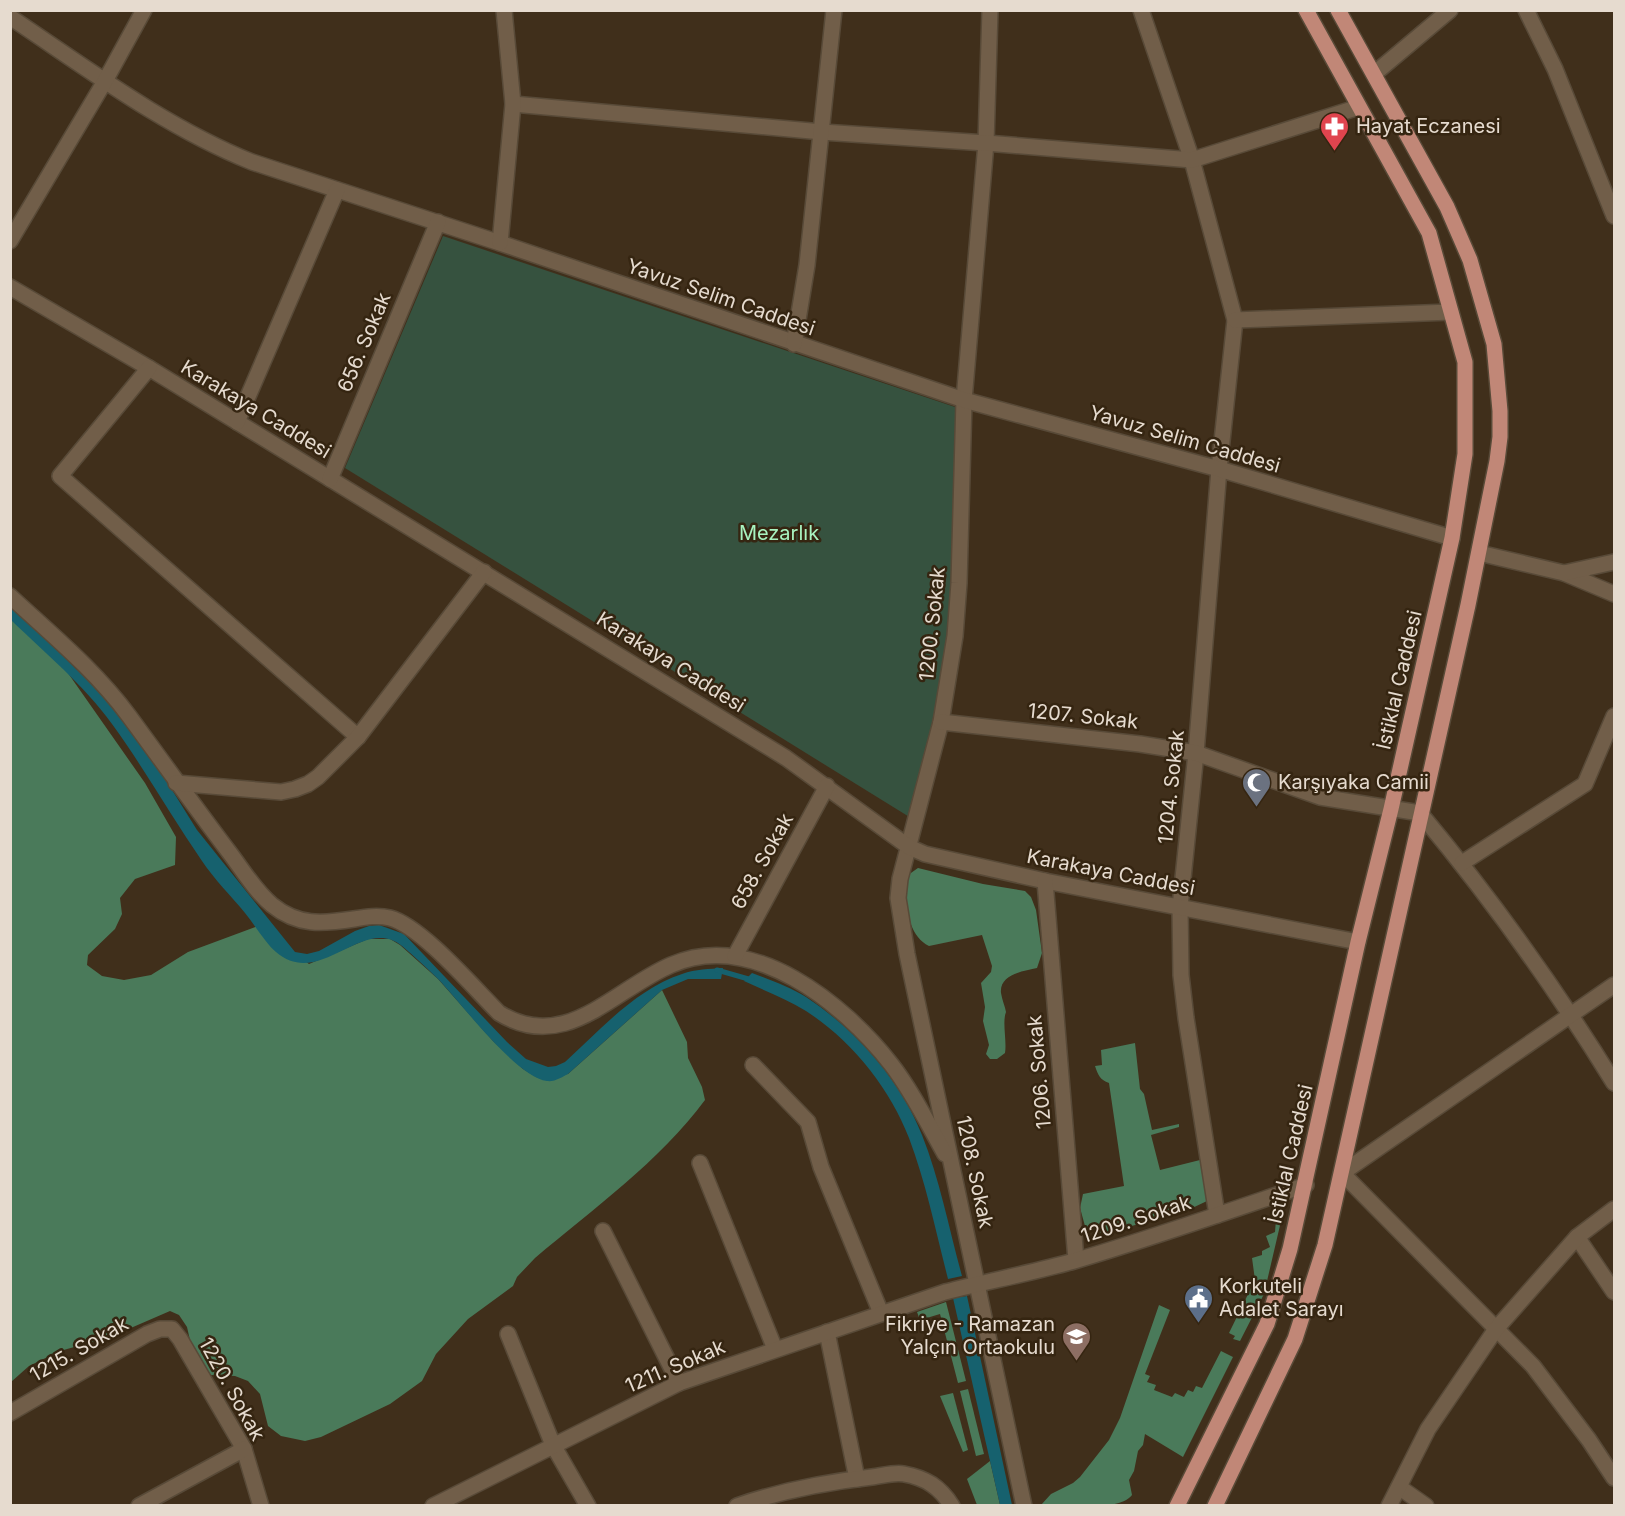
<svg xmlns="http://www.w3.org/2000/svg" width="1625" height="1516" viewBox="0 0 1625 1516" font-family="Inter,sans-serif">
<style>
.green{fill:#36523f}
.forest{fill:#4a7a5a}
.water{fill:#16616e}
.lines{fill:none;stroke-linecap:round;stroke-linejoin:round}
.stream{stroke:#16616e;stroke-width:5}
.minor-casing{stroke:#584a38;stroke-width:18}
.major-casing{stroke:#584a38;stroke-width:18}
.minor{stroke:#715e49;stroke-width:15}
.major{stroke:#c18777;stroke-width:15}
.labels{text-anchor:middle;stroke-width:5;stroke-linejoin:round;paint-order:stroke}
.poi-label{font-size:20px;fill:#e6dbcf;stroke:#352511;text-anchor:start}
.street-label{font-size:20px;fill:#e6dbcf;stroke:#352511}
.park-label{font-size:20px;fill:#a8f3c0;stroke:#352511}
</style>
<rect width="100%" height="100%" fill="#402f1b"/>
<!-- green -->
<polygon class="green" points="443,236 958,408 948,643 941,684 911,818 345,468"/>
<!-- forest -->
<g class="forest">
<path d="M 11,605 L 49,646 L 145,783 L 176,837 L 175,865 L 135,879 L 120,898 L 122,914 L 115,929 L 88,955 L 87,965 L 102,976 L 124,980 L 151,975 L 188,952 L 258,926 L 309,964 L 368,939 L 390,939 L 400,945 L 438,979 L 493,1041 L 523,1069 L 538,1078 L 568,1074 L 662,990 L 687,1042 L 688,1058 L 702,1087 L 705,1100 C 660,1161 593,1209 535,1258 L 517,1277 L 513,1286 L 468,1319 L 436,1354 L 422,1381 L 390,1404 L 321,1437 L 305,1441 L 281,1436 L 268,1426 L 260,1394 L 248,1381 L 235,1376 L 211,1375 L 206,1371 L 192,1349 L 187,1327 L 179,1315 L 170,1311 L 110,1337 L 60,1351 L 29,1366 L 11,1382 Z"/>
<path d="M 918,868 L 983,884 L 1025,891 L 1031,897 L 1036,910 L 1042,953 L 1037,968 C 1024,971 999,974 1001,993 C 1002,1000 1005,1006 1006,1012 C 1002,1022 1007,1041 1005,1053 L 997,1059 L 990,1059 L 986,1054 L 989,1045 L 983,1021 L 985,1007 L 981,983 L 991,972 L 992,966 L 982,935 L 929,946 C 905,934 905,898 908,875 Z"/>
<path d="M 1135,1043 L 1140,1089 L 1144,1094 L 1152,1130 L 1179,1124 L 1179,1127 L 1151,1135 L 1160,1170 L 1200,1160 L 1207,1177 L 1207,1201 L 1188,1210 L 1107,1233 L 1092,1232 L 1085,1226 L 1080,1208 L 1083,1194 L 1124,1186 L 1109,1083 C 1100,1080 1098,1075 1095,1066 L 1102,1065 L 1101,1050 Z"/>
<polygon points="1285,1204 1264,1294 1240,1341 1233,1339 1235,1336 1229,1333 1255,1280 1252,1258 1262,1255 1262,1251 1270,1247 1266,1236 1275,1232 1277,1207"/>
<polygon points="946,1302 966,1381 958,1383 940,1314 920,1320 917,1312"/>
<path d="M 1159,1305 L 1170,1310 L 1145,1374 L 1150,1376 L 1147,1382 L 1156,1385 L 1154,1390 L 1172,1397 L 1175,1393 L 1184,1397 L 1188,1390 L 1193,1392 L 1196,1386 L 1202,1388 L 1221,1351 L 1233,1357 L 1183,1457 L 1145,1434 L 1143,1445 L 1138,1451 L 1134,1471 L 1129,1480 L 1132,1495 C 1119,1512 1063,1506 1041,1505 L 1051,1494 L 1073,1483 L 1080,1477 L 1109,1440 L 1120,1418 Z"/>
<polygon points="968,1389 984,1454 976,1456 960,1391"/>
<polygon points="953,1393 968,1450 963,1452 940,1396"/>
<polygon points="990,1461 1000,1505 977,1505 967,1479"/>
</g>
<!-- water -->
<g class="water">
<path d="M 10,601 L 76,669 L 94,683 L 131,724 L 197,830 L 295,952 L 307,954 L 319,951 L 355,931 L 369,926 L 379,925 L 404,934 L 507,1042 L 526,1059 L 548,1067 L 556,1066 L 565,1062 C 600,1030 636,989 682,974 C 696,969 709,969 723,968 L 721,979 L 688,979 L 662,990 L 568,1074 C 562,1077 555,1082 547,1081 C 517,1078 461,1003 439,980 C 427,968 415,957 402,946 C 363,914 320,990 276,952 C 267,945 254,924 245,913 C 231,896 214,879 202,861 C 171,816 144,768 112,724 C 84,685 45,653 11,620 Z"/>
<path d="M 752,973 C 770,980 790,987 806,997 C 856,1030 900,1079 922,1135 C 940,1180 949,1229 962,1276 L 948,1279 C 936,1232 926,1183 909,1138 C 890,1088 851,1040 806,1011 C 787,999 765,991 744,981 Z"/>
<polygon points="967,1296 1012,1505 1000,1505 953,1298"/>
</g>
<g class="lines">
<!-- stream -->
<polyline class="stream" points="717,970 752,980"/>
<defs>
<g id="minor">
<polyline points="990,10 986,143 964,400 959,583 955,636 941,722 900,879 898,898 907,954 1024,1506"/>
<polyline points="1141,10 1192,160 1235,320 1219,469 1196,753 1180,907 1181,975 1186,1018 1217,1215"/>
<polyline points="1526,10 1555,69 1614,216"/>
<path d="M 10,17 C 88,69 165,127 252,162 L 500,243 L 964,400 L 1219,469 L 1452,538"/>
<polyline points="1374,74 1450,10"/>
<polyline points="513,104 822,132 986,143 1192,160 1359,107"/>
<polyline points="10,241 105,81 144,10"/>
<polyline points="500,243 513,104 504,10"/>
<polyline points="10,287 149,368 786,758 909,847 925,854 1045,881 1358,942"/>
<polyline points="1235,320 1451,312"/>
<polyline points="794,344 807,265 834,10"/>
<polyline points="149,368 60,476 358,737"/>
<polyline points="237,422 337,190"/>
<polyline points="330,479 438,222"/>
<polyline points="1479,553 1564,573 1614,594"/>
<polyline points="1564,573 1614,562"/>
<path d="M 10,596 C 51,634 96,671 129,716 C 162,761 195,807 229,852 C 242,869 255,891 272,905 C 298,926 322,924 354,919 C 366,917 378,915 390,918 C 421,926 474,988 499,1013 C 565,1054 613,990 671,965 C 753,929 844,1004 891,1064 C 912,1091 928,1124 945,1154"/>
<path d="M 941,722 L 1140,744 L 1196,753 L 1320,797 L 1420,813 C 1491,898 1556,989 1614,1083"/>
<polyline points="176,783 281,792 295,789 308,784 318,777 358,737 484,572"/>
<polyline points="1462,863 1585,784 1614,716"/>
<polyline points="1045,881 1076,1260"/>
<polyline points="735,956 827,786"/>
<polyline points="1614,985 1342,1173 1533,1366 1589,1440 1614,1478"/>
<polyline points="753,1065 808,1122 821,1167 881,1313"/>
<polyline points="700,1163 775,1349"/>
<polyline points="603,1231 679,1383"/>
<polyline points="1577,1237 1614,1292"/>
<polyline points="827,1332 857,1479"/>
<polyline points="508,1334 553,1445 588,1506"/>
<polyline points="10,1413 147,1334 160,1329 172,1329 180,1339 244,1449 261,1506"/>
<polyline points="1399,1487 1426,1506"/>
<polyline points="139,1506 244,1449"/>
<path d="M 433,1506 L 679,1383 L 945,1292 C 988,1281 1032,1273 1074,1261 C 1152,1238 1229,1211 1306,1185"/>
<path d="M 737,1506 C 780,1491 827,1482 872,1477 C 882,1476 894,1472 904,1474 C 926,1478 940,1487 952,1506"/>
<polyline points="1389,1506 1428,1429 1496,1329 1577,1237 1614,1209"/>
</g>
<g id="major">
<polyline points="1177,1506 1267,1324 1290,1249 1358,942 1391,809 1452,538 1465,454 1465,362 1429,233 1306,10"/>
<polyline points="1215,1506 1295,1339 1325,1245 1468,605 1497,461 1500,437 1500,411 1494,344 1470,260 1447,207 1338,10"/>
</g>
</defs>
<!-- minor casing -->
<use href="#minor" class="minor-casing"/>
<!-- major casing -->
<use href="#major" class="major-casing"/>
<!-- minor -->
<use href="#minor" class="minor"/>
<!-- major -->
<use href="#major" class="major"/>
</g>
<!-- icons -->
<defs>
<symbol id="pharmacy-pin" viewBox="-11 -11 22 30"><path d="M0 17L-7.5 6A9.5 9.5 0 1 1 7.5 6Z" fill="#e0444e" stroke="#352511"/><path d="M-2-6h4v4h4v4h-4v4h-4v-4h-4v-4h4Z" fill="#fff"/></symbol>
<symbol id="mosque-pin" viewBox="-11 -11 22 30"><path d="M0 17L-7.5 6A9.5 9.5 0 1 1 7.5 6Z" fill="#6b7280" stroke="#352511"/><path d="M3.5-4.9A6 6 0 1 0 3.5 4.9A5 5 0 1 1 3.5-4.9Z" fill="#fff"/></symbol>
<symbol id="civic-pin" viewBox="-11 -11 22 30"><path d="M0 17L-7.5 6A9.5 9.5 0 1 1 7.5 6Z" fill="#5c6f8a" stroke="#352511"/><path d="M-.6-6.5H3V-4.5H.6V-3L4-1V1h2V6H-6V1h2V-1L-.6-3ZM-1.2 2.5V6h2.4V2.5Z" fill="#fff"/></symbol>
<symbol id="school-pin" viewBox="-11 -11 22 30"><path d="M0 17L-7.5 6A9.5 9.5 0 1 1 7.5 6Z" fill="#8d6e63" stroke="#352511"/><path d="M0-5L7-2L0 1L-7-2ZM-4 1L0 2.5L4 1V4Q0 6-4 4Z" fill="#fff"/></symbol>
</defs>
<g fill-rule="evenodd">
<use href="#pharmacy-pin" x="1318" y="110" width="33" height="45"/>
<use href="#mosque-pin" x="1240" y="766" width="33" height="45"/>
<use href="#civic-pin" x="1182" y="1282" width="33" height="45"/>
<use href="#school-pin" x="1060" y="1320" width="33" height="45"/>
</g>
<g class="labels">
<!-- poi labels -->
<g class="poi-label">
<text x="1356" y="133">Hayat Eczanesi</text>
<text x="1278" y="789">Karşıyaka Camii</text>
<text x="1219" y="1293">Korkuteli<tspan x="1219" dy="23">Adalet Sarayı</tspan></text>
<text x="1055" y="1331" text-anchor="end">Fikriye - Ramazan<tspan x="1055" dy="23">Yalçın Ortaokulu</tspan></text>
</g>
<!-- street labels -->
<g class="street-label">
<text transform="translate(721 297) rotate(19)" y="7">Yavuz Selim Caddesi</text>
<text transform="translate(364 342) rotate(-67)" y="7">656. Sokak</text>
<text transform="translate(256 409) rotate(31)" y="7">Karakaya Caddesi</text>
<text transform="translate(1185 439) rotate(16)" y="7">Yavuz Selim Caddesi</text>
<text transform="translate(932 624) rotate(-84)" y="7">1200. Sokak</text>
<text transform="translate(671 662) rotate(32)" y="7">Karakaya Caddesi</text>
<text transform="translate(1399 680) rotate(-77)" y="7">İstiklal Caddesi</text>
<text transform="translate(1083 716) rotate(6)" y="7">1207. Sokak</text>
<text transform="translate(1171 787) rotate(-84)" y="7">1204. Sokak</text>
<text transform="translate(762 861) rotate(-61)" y="7">658. Sokak</text>
<text transform="translate(1111 872) rotate(11)" y="7">Karakaya Caddesi</text>
<text transform="translate(1039 1072) rotate(-95)" y="7">1206. Sokak</text>
<text transform="translate(1290 1154) rotate(-77)" y="7">İstiklal Caddesi</text>
<text transform="translate(975 1172) rotate(78)" y="7">1208. Sokak</text>
<text transform="translate(1136 1219) rotate(-18)" y="7">1209. Sokak</text>
<text transform="translate(79 1349) rotate(-30)" y="7">1215. Sokak</text>
<text transform="translate(675 1366) rotate(-23)" y="7">1211. Sokak</text>
<text transform="translate(232 1389) rotate(61)" y="7">1220. Sokak</text>
</g>
<!-- park labels -->
<g class="park-label">
<text x="779" y="540">Mezarlık</text>
</g>
</g>
<!-- border -->
<rect width="1625" height="1516" fill="none" stroke="#e6dbcf" stroke-width="24"/>
</svg>
